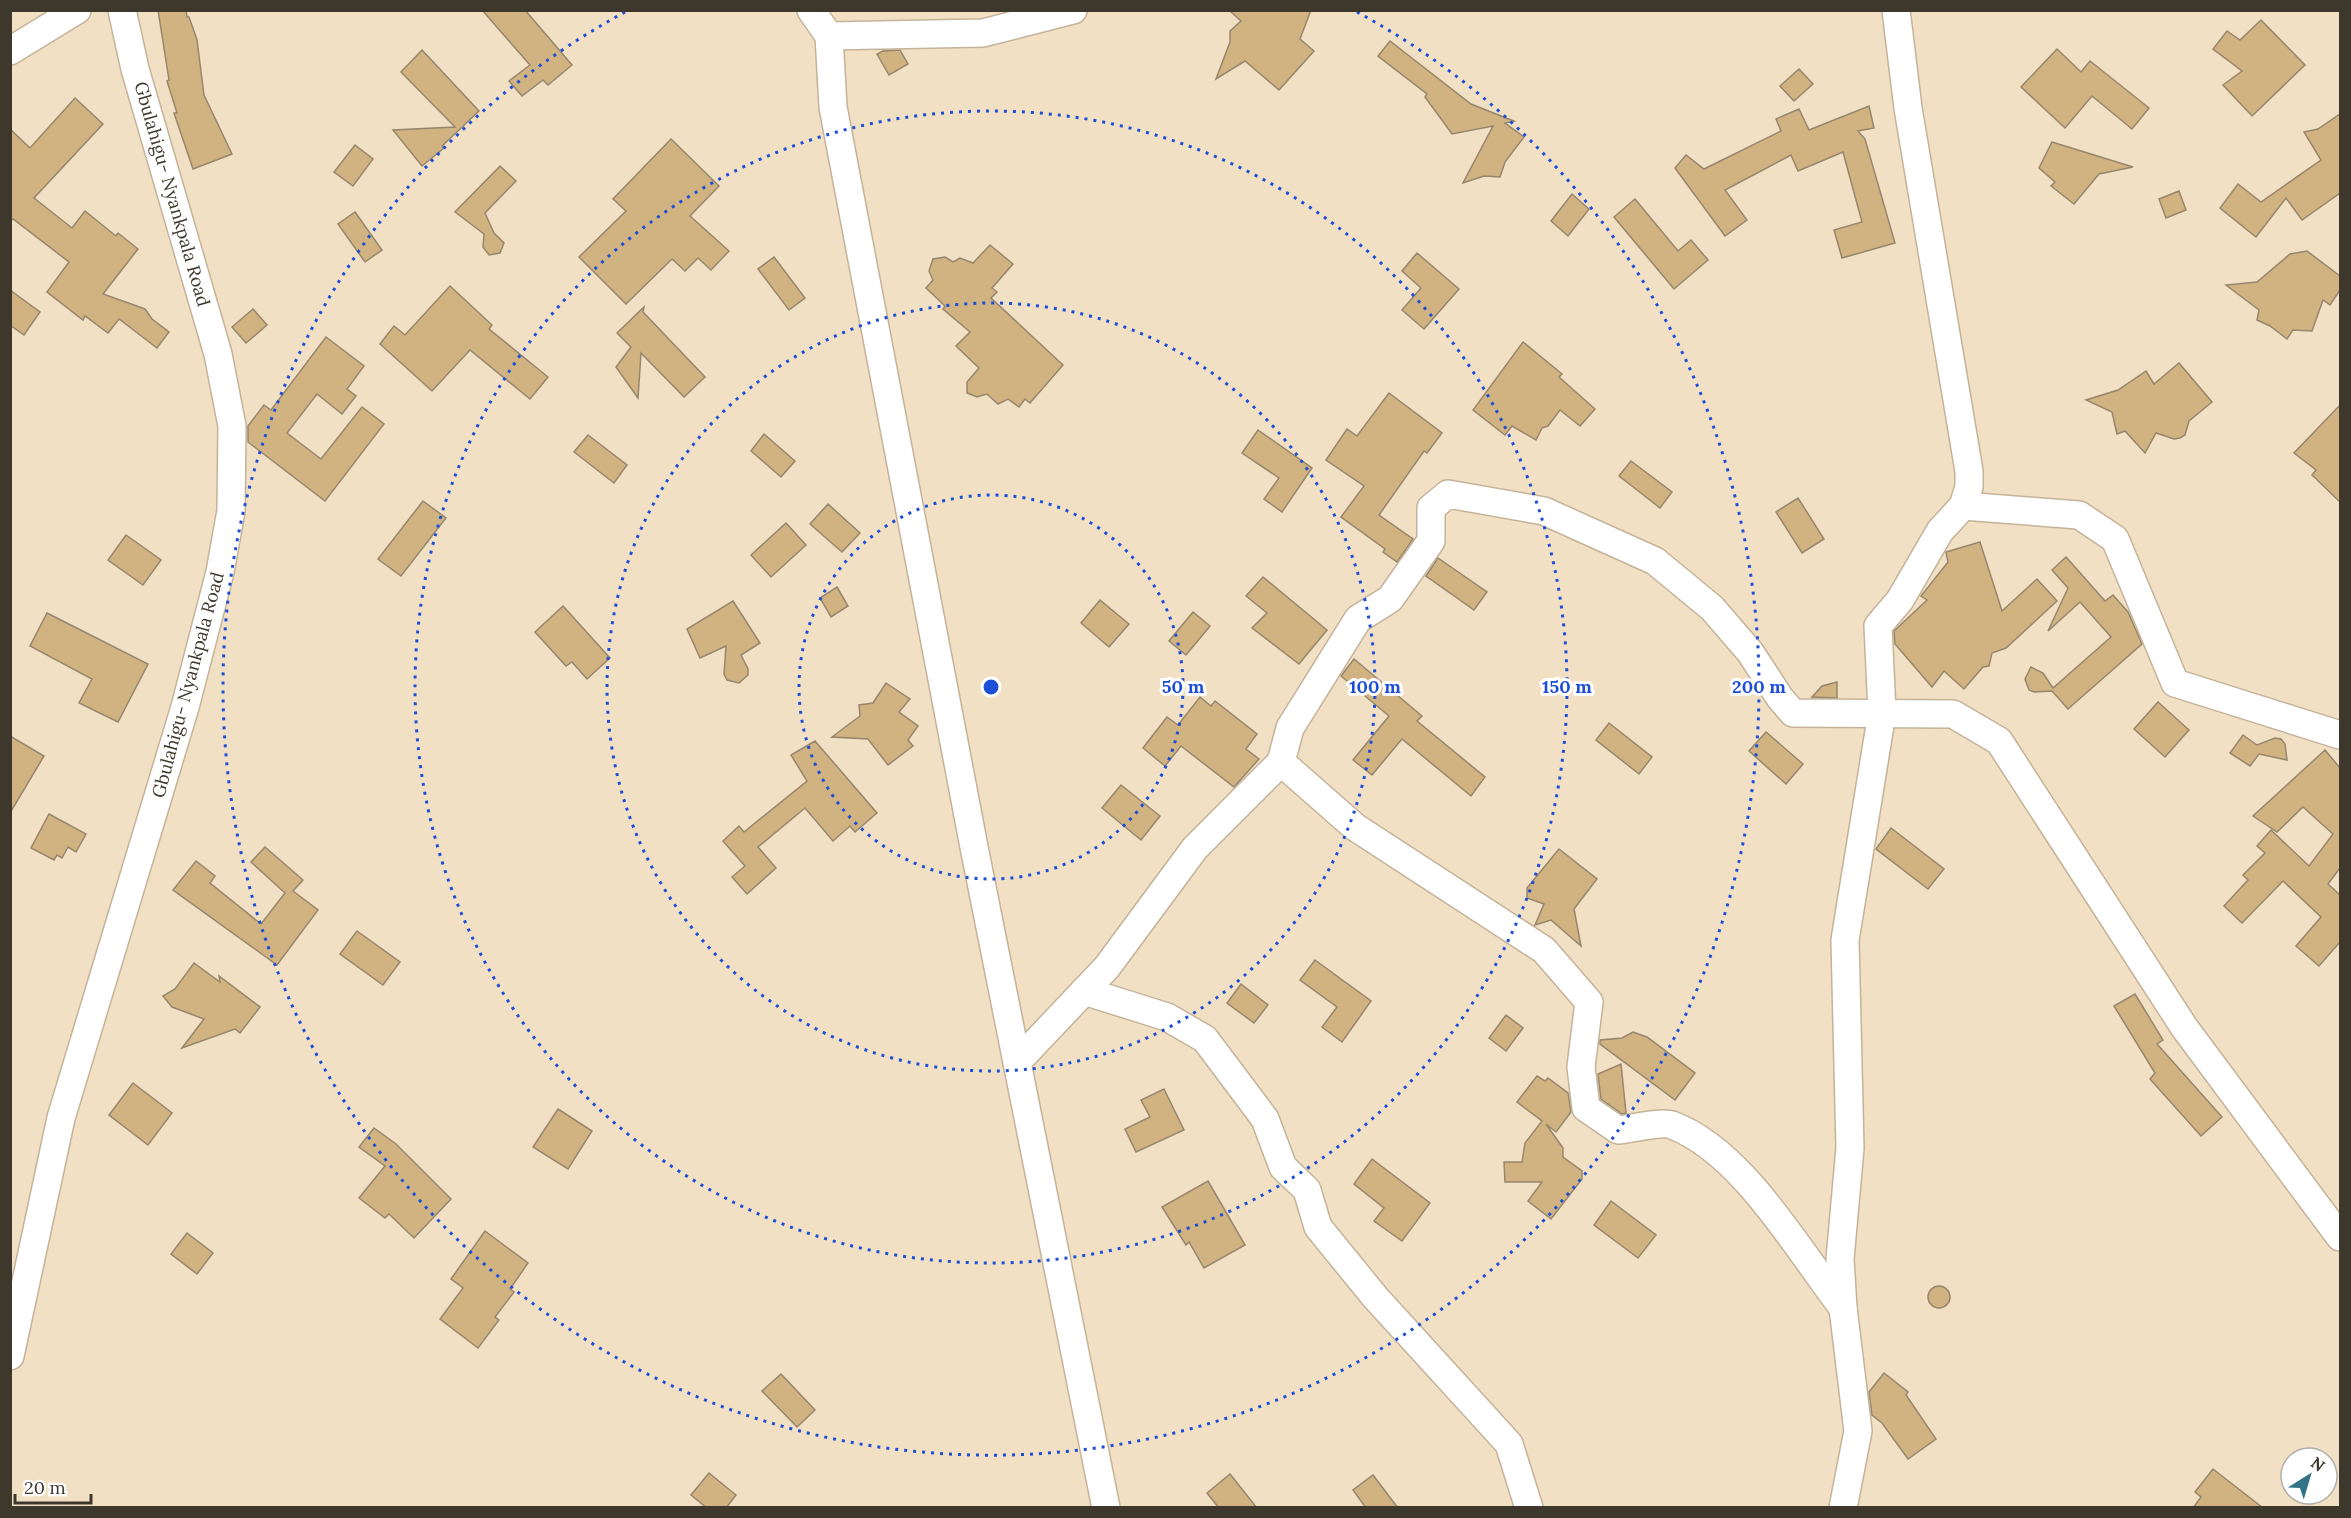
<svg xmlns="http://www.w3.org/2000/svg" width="2351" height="1518" viewBox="0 0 2351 1518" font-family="Lora,serif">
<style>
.building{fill:#d1b381;stroke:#96866d;stroke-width:1.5}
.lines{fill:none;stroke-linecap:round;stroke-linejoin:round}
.minor-casing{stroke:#c4b399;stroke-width:30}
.minor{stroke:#fff;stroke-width:27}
.ring{fill:none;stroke:#1d4ed8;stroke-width:3;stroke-dasharray:3 6}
.labels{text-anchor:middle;stroke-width:6;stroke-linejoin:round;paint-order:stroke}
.street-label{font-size:18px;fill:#3e372c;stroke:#fff}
.centre{fill:#1d4ed8;stroke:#fff;stroke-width:3}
.ring-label{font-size:18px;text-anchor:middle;font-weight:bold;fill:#1d4ed8;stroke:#fff;stroke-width:6;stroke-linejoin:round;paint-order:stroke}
</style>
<rect width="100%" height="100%" fill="#f2e0c5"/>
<!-- building -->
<g class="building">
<polygon points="158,10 186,10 187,17 189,17 197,40 204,95 232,154 193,169 174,113 177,113 167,81 169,80"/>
<polygon points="482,10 525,10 572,65 548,85 543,80 522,96 509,81 530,65"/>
<polygon points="1229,10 1311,10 1300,39 1314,51 1279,90 1245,61 1216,79 1230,42 1230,31 1241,21"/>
<polygon points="2261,20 2305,65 2252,116 2223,85 2242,71 2213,49 2227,31 2240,40"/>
<polygon points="1390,41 1471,104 1514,121 1505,123 1524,137 1505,162 1500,177 1484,176 1463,183 1493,126 1452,134 1425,97 1427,94 1378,56"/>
<polygon points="2057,49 2081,72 2090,61 2149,108 2132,129 2092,96 2065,128 2021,87"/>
<polygon points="422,50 479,111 442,146 444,148 422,166 393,130 455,127 401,72"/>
<polygon points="900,50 908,64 889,75 877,54 883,51"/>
<polygon points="1799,69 1813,84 1794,101 1780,86"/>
<polygon points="75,98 103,124 34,198 72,228 85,211 116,236 118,233 138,249 103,294 145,309 152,319 169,332 157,348 119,319 108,333 85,316 83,320 47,292 69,262 13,219 10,221 10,129 30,148"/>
<polygon points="1869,106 1874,128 1858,131 1865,139 1895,243 1842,258 1834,230 1862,222 1843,152 1798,171 1791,155 1725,190 1747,220 1725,236 1675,168 1686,155 1704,169 1781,131 1776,119 1799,109 1809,130"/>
<polygon points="2340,114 2340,193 2302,220 2286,198 2256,237 2220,208 2238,184 2261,202 2321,160 2304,132 2318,129"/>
<polygon points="671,139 719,186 690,216 729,251 711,270 698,258 685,271 672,259 626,304 579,257 626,211 613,199"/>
<polygon points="2052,142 2133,167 2099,174 2074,204 2051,186 2055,182 2039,168"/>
<polygon points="355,145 373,159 353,186 334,172"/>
<polygon points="500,166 516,181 485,213 494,233 504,243 500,253 489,255 483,247 484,234 455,212"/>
<polygon points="2179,191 2186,210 2166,218 2159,199"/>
<polygon points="1572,194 1589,209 1568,236 1551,221"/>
<polygon points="1635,199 1678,251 1691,240 1708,260 1674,289 1614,217"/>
<polygon points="355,212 382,250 365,262 338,224"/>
<polygon points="990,245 1013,264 992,288 997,292 991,298 1063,365 1030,403 1025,399 1019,407 1008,399 998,404 987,394 977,397 967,393 967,382 979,368 956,346 970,332 943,309 945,306 926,288 933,280 929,271 933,259 945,257 953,262 960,258 973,263"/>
<polygon points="2307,251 2340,276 2340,290 2330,305 2323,300 2312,331 2293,330 2287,339 2270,326 2257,320 2259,310 2226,285 2257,282 2290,254"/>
<polygon points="1417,253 1459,289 1424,329 1402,310 1421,288 1402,271"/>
<polygon points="774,257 805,298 789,310 758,269"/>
<polygon points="450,286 492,325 489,329 548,377 530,399 470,350 432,391 380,344 394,326 405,335"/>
<polygon points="10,290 40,312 24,335 10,325"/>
<polygon points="644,307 643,312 705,377 684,397 641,353 638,398 616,367 631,347 617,333"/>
<polygon points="253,309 267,325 246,343 232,327"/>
<polygon points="326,337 364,366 347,389 356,396 342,414 317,394 287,433 321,459 362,407 384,424 325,501 248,442 248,426 264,405 271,410"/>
<polygon points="1523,342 1562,374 1559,377 1595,409 1580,426 1560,410 1548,426 1542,428 1536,440 1512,426 1505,435 1473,410"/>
<polygon points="2179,363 2212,402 2189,421 2185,435 2180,438 2174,439 2156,433 2145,453 2125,431 2117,434 2112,412 2086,400 2118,390 2146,371 2154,384"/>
<polygon points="1389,393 1442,433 1427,453 1424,451 1379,515 1413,539 1397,562 1383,552 1385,549 1341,517 1364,486 1326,460 1347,429 1357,436"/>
<polygon points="2340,405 2340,502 2312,475 2316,470 2294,453"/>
<polygon points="1258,430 1312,468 1282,512 1264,499 1279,478 1242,453"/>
<polygon points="764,434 795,461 781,477 751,451"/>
<polygon points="588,435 627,465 614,483 574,452"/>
<polygon points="1631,461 1672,492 1660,508 1619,476"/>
<polygon points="1798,498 1824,539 1802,553 1776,512"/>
<polygon points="423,501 446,518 401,576 378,559"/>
<polygon points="828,504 860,533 842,552 810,524"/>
<polygon points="786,523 806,545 771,577 751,555"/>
<polygon points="126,535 161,560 143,585 108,560"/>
<polygon points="1980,542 2002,611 2037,579 2057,601 2006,648 1992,653 1989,666 1983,667 1964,689 1944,671 1932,687 1895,644 1894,631 1927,600 1921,596 1948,562 1946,552"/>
<polygon points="2066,557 2105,601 2113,595 2128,612 2142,644 2068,709 2052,691 2034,692 2029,690 2025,679 2031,667 2043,673 2053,688 2111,637 2080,602 2048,631 2068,588 2052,570"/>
<polygon points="1438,558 1487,592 1474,610 1426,576"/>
<polygon points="1263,577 1327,630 1299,664 1252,628 1267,613 1246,596"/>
<polygon points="837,587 848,606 831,617 820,598"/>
<polygon points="1100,600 1129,624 1109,647 1081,623"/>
<polygon points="733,601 760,643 741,655 748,669 748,675 739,683 727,680 724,674 726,646 700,658 687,629"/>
<polygon points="563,606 610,658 587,679 572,662 566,666 535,632"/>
<polygon points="1193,612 1210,626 1186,655 1169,641"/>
<polygon points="47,613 148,664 118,722 79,703 92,679 30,646"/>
<polygon points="1354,659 1422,716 1417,721 1485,777 1471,796 1402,739 1372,775 1353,760 1389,716 1341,676"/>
<polygon points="1837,682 1837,698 1812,697 1822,686"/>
<polygon points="886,683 910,699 899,712 918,726 908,740 913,746 888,765 868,739 832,737 860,716 859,705 873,703"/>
<polygon points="1200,697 1211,706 1215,701 1257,734 1246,749 1259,759 1234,787 1181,746 1165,766 1143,748 1167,717 1178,725"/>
<polygon points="2158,702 2189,730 2165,757 2134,729"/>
<polygon points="1609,723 1652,757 1639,774 1596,740"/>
<polygon points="1766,732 1803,764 1786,784 1749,751"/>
<polygon points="2243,735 2257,745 2275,738 2281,739 2285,744 2287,760 2259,754 2250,766 2230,753"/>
<polygon points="10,736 44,756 10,813"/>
<polygon points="815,741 877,813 855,832 850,826 833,841 805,808 758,847 776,868 747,894 732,877 745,866 723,841 739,826 744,832 807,781 791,755"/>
<polygon points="2325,750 2340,768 2340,868 2328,884 2340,895 2340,942 2319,966 2296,946 2321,917 2283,881 2242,923 2224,906 2248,880 2243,875 2265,853 2257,846 2271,830 2309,866 2333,834 2303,807 2277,832 2253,816"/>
<polygon points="1121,785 1160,816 1141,840 1102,808"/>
<polygon points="49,814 86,834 76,852 68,847 62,858 57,855 54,860 31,848"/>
<polygon points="1891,828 1944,869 1928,889 1876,849"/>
<polygon points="265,847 303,880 293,891 318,910 277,965 173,890 196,861 215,876 210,883 261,924 285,893 251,862"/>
<polygon points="1559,849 1597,879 1574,909 1581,946 1551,920 1535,925 1544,904 1527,898 1527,888"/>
<polygon points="357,931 400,962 383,985 340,954"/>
<polygon points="1315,960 1371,1001 1342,1042 1322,1027 1337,1007 1300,980"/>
<polygon points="194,963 220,982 219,976 260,1007 240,1033 235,1029 182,1048 204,1019 172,1007 163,996 175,989"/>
<polygon points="1241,984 1268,1005 1254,1023 1227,1003"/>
<polygon points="2135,994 2163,1040 2157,1044 2222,1117 2201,1136 2150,1079 2155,1073 2114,1006"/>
<polygon points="1506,1015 1523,1028 1506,1051 1489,1038"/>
<polygon points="1633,1032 1647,1037 1695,1073 1675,1100 1600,1044 1600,1040 1622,1038"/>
<polygon points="1621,1064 1626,1113 1622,1114 1601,1099 1598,1074"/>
<polygon points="1537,1076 1545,1081 1548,1078 1568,1093 1571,1112 1556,1132 1546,1124 1563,1148 1563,1157 1582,1171 1582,1179 1551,1219 1528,1201 1542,1182 1505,1182 1504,1162 1522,1162 1525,1143 1542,1121 1517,1102"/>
<polygon points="133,1083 172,1113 148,1145 109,1115"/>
<polygon points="1164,1089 1184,1130 1136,1152 1125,1129 1150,1117 1141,1100"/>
<polygon points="558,1109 592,1131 568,1169 533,1147"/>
<polygon points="374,1128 396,1144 451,1199 414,1238 389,1214 385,1218 359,1198 385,1166 359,1147"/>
<polygon points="1372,1159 1430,1203 1402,1241 1374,1221 1384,1208 1354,1184"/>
<polygon points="1208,1181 1245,1245 1204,1268 1189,1242 1186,1245 1162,1207"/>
<polygon points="1611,1201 1656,1235 1638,1258 1594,1225"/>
<polygon points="485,1231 528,1263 510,1289 514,1292 495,1317 499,1320 478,1348 440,1319 463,1288 451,1279"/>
<polygon points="187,1233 213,1253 197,1274 171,1254"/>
<circle cx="1939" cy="1297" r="11"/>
<polygon points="1884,1373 1908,1392 1906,1395 1936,1439 1908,1459 1882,1423 1872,1415 1869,1392"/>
<polygon points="781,1374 815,1410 797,1427 762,1391"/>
<polygon points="2213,1469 2263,1508 2193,1508 2201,1497 2195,1492"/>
<polygon points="709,1473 736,1495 726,1508 707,1508 691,1495"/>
<polygon points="1230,1474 1257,1508 1219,1508 1207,1493"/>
<polygon points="1373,1475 1398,1508 1366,1508 1353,1490"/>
</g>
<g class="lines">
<defs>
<g id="minor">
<polyline points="811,10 829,36 833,107 974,847 1106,1508"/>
<polyline points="829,36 983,33 1073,10"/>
<polyline points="10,51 77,10"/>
<polyline points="1963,506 2079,515 2115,539 2175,683 2340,735"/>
<polyline points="1084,991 1167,1017 1205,1039 1265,1119 1283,1167 1307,1190 1318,1227 1375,1297 1509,1444 1529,1508"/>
<polyline points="1017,1062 1107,967 1195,848 1281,762"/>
<path d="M 1843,1308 C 1798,1250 1742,1151 1672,1125 C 1662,1121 1630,1129 1618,1130 L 1586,1108 L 1581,1067 L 1589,1002 L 1544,950 L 1355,827 L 1281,762 L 1290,728 L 1358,619 L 1390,599 L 1431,541 L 1431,508 L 1448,494 L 1544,511 L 1655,561 L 1712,608 L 1750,652 L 1780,698 L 1793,713 L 1953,714 L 1999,741 L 2184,1027 L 2340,1237"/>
<polyline points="10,1356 61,1118 185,707 220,572 231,511 232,426 218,354 135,69 122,10"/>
<polyline points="1843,1508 1858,1431 1843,1308 1840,1259 1850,1148 1845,940 1882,713 1878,626 1900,600 1940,531 1963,506 1969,487 1969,471 1908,108 1896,10"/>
</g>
</defs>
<!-- minor casing -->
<use href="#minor" class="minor-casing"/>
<!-- minor -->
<use href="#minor" class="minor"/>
</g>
<!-- distance rings -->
<g class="ring">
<circle cx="991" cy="687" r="192"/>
<circle cx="991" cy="687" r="384"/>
<circle cx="991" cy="687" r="576"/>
<path d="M1357 12A768 768 0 1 1 625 12"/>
</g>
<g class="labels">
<!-- street labels -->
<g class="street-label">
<text transform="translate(172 194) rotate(74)" y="6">Gbulahigu- Nyankpala Road</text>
<text transform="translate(188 685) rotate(-75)" y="6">Gbulahigu- Nyankpala Road</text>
</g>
</g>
<circle cx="991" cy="687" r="9" class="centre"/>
<g class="ring-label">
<text x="1183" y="693">50 m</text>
<text x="1375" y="693">100 m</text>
<text x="1567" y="693">150 m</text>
<text x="1759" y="693">200 m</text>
</g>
<!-- border -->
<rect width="2351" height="1518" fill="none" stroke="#3e372c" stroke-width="24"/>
<!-- north arrow -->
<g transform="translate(2309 1476) rotate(37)"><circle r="28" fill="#ffffff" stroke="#b2afab" stroke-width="1.5"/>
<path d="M0-4.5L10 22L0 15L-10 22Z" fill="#327386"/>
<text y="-9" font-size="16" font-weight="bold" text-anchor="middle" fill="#3e372c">N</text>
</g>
<!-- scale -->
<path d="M15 1494v9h76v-9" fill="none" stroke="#3e372c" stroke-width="3"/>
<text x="24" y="1494" font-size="18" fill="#3e372c" stroke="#ffffff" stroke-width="4.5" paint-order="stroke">20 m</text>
</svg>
